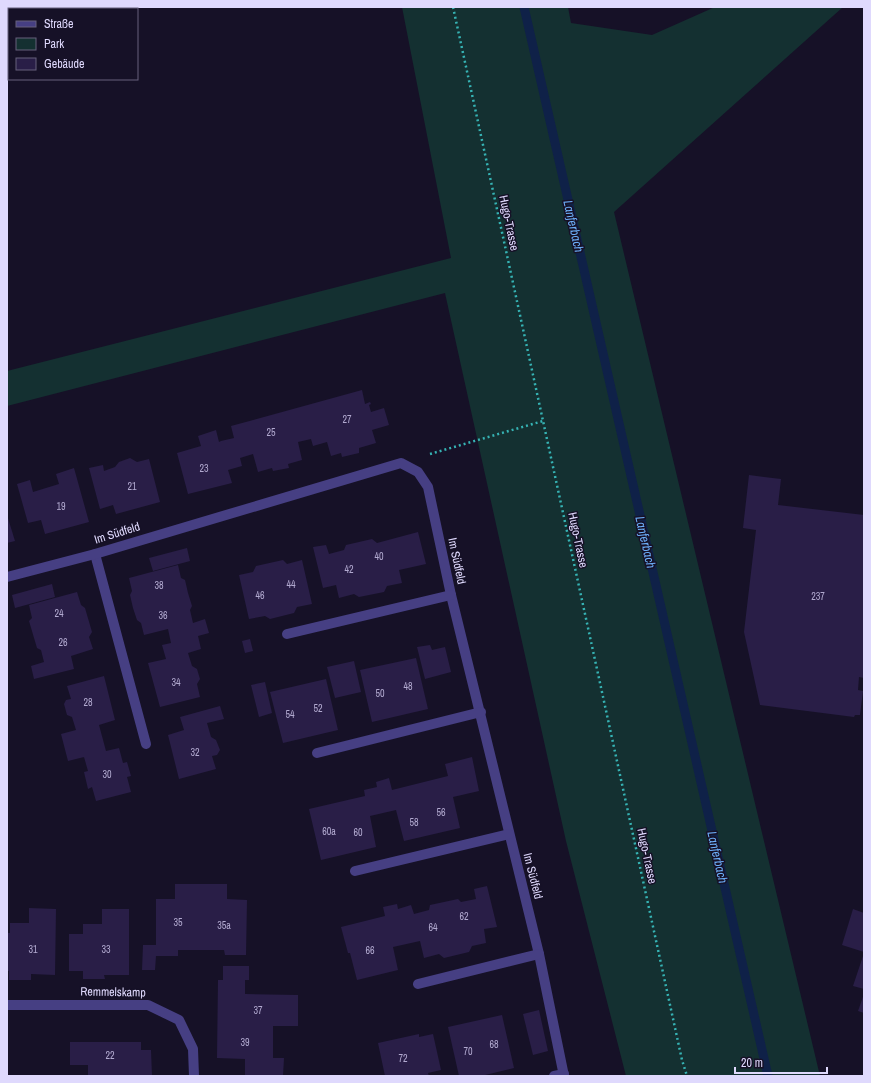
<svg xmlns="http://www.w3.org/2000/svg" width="871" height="1083" viewBox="0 0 871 1083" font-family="'Archivo Narrow',sans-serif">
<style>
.green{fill:#143031}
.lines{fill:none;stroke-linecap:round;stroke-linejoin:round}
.stream{stroke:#0f2148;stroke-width:9}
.building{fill:#291e47}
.path{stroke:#36b3b4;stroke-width:2.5;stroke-dasharray:2 3;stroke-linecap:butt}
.street{stroke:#463f83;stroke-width:10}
.labels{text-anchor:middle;stroke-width:3;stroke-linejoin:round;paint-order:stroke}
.number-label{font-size:10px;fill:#b2aad0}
.street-label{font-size:12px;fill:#dfd9fd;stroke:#161127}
.water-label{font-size:13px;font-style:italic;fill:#6caef8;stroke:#161127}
</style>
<rect width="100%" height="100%" fill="#161127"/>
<!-- green -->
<polygon class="green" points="402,7 568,7 571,23 652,35 715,7 843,7 614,212 820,1076 626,1076 566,841 445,293 7,406 7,371 451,258"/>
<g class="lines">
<!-- stream -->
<polyline class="stream" points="524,7 768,1076"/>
</g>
<!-- building -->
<g class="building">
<polygon points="362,390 365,404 370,402 371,404 369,405 371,412 384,408 389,425 372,430 376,443 359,448 359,453 342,457 341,453 331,456 327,442 313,446 311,439 298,442 302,460 288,464 289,468 273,471 272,468 258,472 253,454 240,458 242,466 228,470 232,483 188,494 177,453 201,446 198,436 216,430 219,442 221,441 234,438 231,426"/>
<polygon points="130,458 137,462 149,459 160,502 116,514 113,505 100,509 89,468 103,465 104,471 115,467 119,462"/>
<polygon points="74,468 89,522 45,534 41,520 28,523 17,484 30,480 33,492 59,484 56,474"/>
<polygon points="749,475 781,479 778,505 864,515 864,678 859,677 858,690 863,691 860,715 855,715 854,717 760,705 744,632 756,530 743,528"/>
<polygon points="7,515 15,541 7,543"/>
<polygon points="418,532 426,564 399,570 402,583 387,586 384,592 359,597 354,594 339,598 336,585 323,588 313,547 326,545 329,554 344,550 346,545 372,539 377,543"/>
<polygon points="187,548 190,561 153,571 149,558"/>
<polygon points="283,560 287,564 302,560 312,604 297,607 294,613 270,619 265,616 249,619 239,575 253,572 256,566"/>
<polygon points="178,565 181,578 185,580 188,593 192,606 190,610 193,623 205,619 209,633 198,636 201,649 188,653 192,666 197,669 200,679 197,684 200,697 160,707 148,663 166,659 162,645 171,643 168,629 144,635 141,623 137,620 133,608 130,595 132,591 129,578"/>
<polygon points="52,584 55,597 15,608 12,595"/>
<polygon points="77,592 81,605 85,608 92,632 89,637 93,649 71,656 74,669 34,679 31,666 44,662 41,650 37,648 29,621 32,618 29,605"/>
<polygon points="250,639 253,651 245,653 242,641"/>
<polygon points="430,645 432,650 445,647 451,672 425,679 417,647"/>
<polygon points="416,658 428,709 372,722 360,670"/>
<polygon points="354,661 361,692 335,698 327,667"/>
<polygon points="104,676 115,720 99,725 106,751 119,748 123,763 127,762 131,776 127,777 131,792 96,801 92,787 88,789 84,772 88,771 84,757 88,756 68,761 61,734 76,730 72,717 67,715 64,704 66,700 71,699 67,686"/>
<polygon points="326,679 338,730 283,743 270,692"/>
<polygon points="265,682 272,713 259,717 251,685"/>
<polygon points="220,706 224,719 207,723 211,737 216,740 220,750 217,755 212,756 216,769 179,779 168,735 184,730 180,717"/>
<polygon points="472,757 479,791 453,797 460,828 404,841 396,810 370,816 376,847 321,860 309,809 365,796 364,790 377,787 376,782 389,778 392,790 448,776 445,764"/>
<polygon points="175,884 227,884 227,899 247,900 246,955 225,955 224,950 178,950 178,956 156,956 155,970 142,970 143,945 156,945 156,899 175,899"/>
<polygon points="487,886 497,927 484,929 486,943 472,946 469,952 444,958 439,954 424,958 420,941 393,947 398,970 357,980 350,953 348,953 341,927 385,916 383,907 397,904 398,909 411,905 414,914 429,910 430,905 458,899 461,902 476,899 474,889"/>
<polygon points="29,908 56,909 55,975 31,974 31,980 9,980 9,971 7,971 7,933 10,933 10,923 29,923"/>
<polygon points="102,909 129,909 129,975 104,975 105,979 83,979 83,971 69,971 69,934 83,934 83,924 102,924"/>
<polygon points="853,909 864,913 864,952 842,945"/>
<polygon points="864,953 864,989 853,986"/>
<polygon points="223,966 249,966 249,980 245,980 245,994 298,995 298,1026 273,1026 273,1058 284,1058 283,1076 245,1076 245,1059 217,1058 218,980 223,980"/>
<polygon points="864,994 864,1013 858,1011"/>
<polygon points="539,1010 548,1051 533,1055 523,1014"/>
<polygon points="502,1015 514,1068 481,1076 459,1076 448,1027"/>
<polygon points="419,1034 419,1037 433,1034 441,1070 428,1073 429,1076 385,1076 378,1043"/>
<polygon points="70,1042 141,1042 141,1050 151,1050 152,1076 88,1076 88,1065 70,1065"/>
</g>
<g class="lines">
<!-- path -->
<g class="path">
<polyline points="453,7 682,1060 687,1076"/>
<polyline points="430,454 543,421"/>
</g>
<!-- street -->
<g class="street">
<polyline points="95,554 146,744"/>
<polyline points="7,577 95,554 401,463 418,472 428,487 451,595 539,954 564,1076"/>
<polyline points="287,634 451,595"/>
<polyline points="317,753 481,712"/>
<polyline points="355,871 509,834"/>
<polyline points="418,984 539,954"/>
<polyline points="7,1005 148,1005 179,1020 193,1049 194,1076"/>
<polyline points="554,1076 564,1074"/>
</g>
</g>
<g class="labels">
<!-- number labels -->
<g class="number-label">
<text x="347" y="423">27</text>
<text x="271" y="436">25</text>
<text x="204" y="472">23</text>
<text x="132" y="490">21</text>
<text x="61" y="510">19</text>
<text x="379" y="560">40</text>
<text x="349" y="573">42</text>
<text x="291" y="588">44</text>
<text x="159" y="589">38</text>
<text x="260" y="599">46</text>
<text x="818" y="600">237</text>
<text x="59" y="617">24</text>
<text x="163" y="619">36</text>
<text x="63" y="646">26</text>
<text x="176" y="686">34</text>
<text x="408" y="690">48</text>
<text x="380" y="697">50</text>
<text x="88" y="706">28</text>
<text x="318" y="712">52</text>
<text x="290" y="718">54</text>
<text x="195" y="756">32</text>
<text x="107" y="778">30</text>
<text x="441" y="816">56</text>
<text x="414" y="826">58</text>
<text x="329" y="835">60a</text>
<text x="358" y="836">60</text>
<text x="464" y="920">62</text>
<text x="178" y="926">35</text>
<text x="224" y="929">35a</text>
<text x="433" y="931">64</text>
<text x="33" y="953">31</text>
<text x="106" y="953">33</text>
<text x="370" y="954">66</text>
<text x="258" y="1014">37</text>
<text x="245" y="1046">39</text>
<text x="494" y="1048">68</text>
<text x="468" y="1055">70</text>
<text x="110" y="1059">22</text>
<text x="403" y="1062">72</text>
</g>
<!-- street labels -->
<g class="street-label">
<text transform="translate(509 223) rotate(78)" y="4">Hugo-Trasse</text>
<text transform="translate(117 533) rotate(-17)" y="4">Im Südfeld</text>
<text transform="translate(578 540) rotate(78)" y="4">Hugo-Trasse</text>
<text transform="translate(457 561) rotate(78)" y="4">Im Südfeld</text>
<text transform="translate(647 856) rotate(78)" y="4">Hugo-Trasse</text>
<text transform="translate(533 876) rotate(76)" y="4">Im Südfeld</text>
<text transform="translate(113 992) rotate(1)" y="4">Remmelskamp</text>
</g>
<!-- water labels -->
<g class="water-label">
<text transform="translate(574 226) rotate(77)" y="5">Lanferbach</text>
<text transform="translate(646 542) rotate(77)" y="5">Lanferbach</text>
<text transform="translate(718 857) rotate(77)" y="5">Lanferbach</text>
</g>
</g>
<!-- border -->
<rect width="871" height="1083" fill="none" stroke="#dfd9fd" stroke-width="16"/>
<!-- legend -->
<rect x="8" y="8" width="130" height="72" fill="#161127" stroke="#66617d"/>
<rect x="16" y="21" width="20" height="6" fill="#463f83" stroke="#66617d"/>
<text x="44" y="28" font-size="12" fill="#dfd9fd">Straße</text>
<rect x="16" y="38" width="20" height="12" fill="#143031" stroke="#66617d"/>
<text x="44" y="48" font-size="12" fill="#dfd9fd">Park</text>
<rect x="16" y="58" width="20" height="12" fill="#291e47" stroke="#66617d"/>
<text x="44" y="68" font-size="12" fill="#dfd9fd">Gebäude</text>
<!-- scale -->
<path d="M735 1067v6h92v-6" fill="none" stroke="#dfd9fd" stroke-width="2"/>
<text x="741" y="1067" font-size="12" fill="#dfd9fd" stroke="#161127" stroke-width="3" paint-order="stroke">20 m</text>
</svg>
